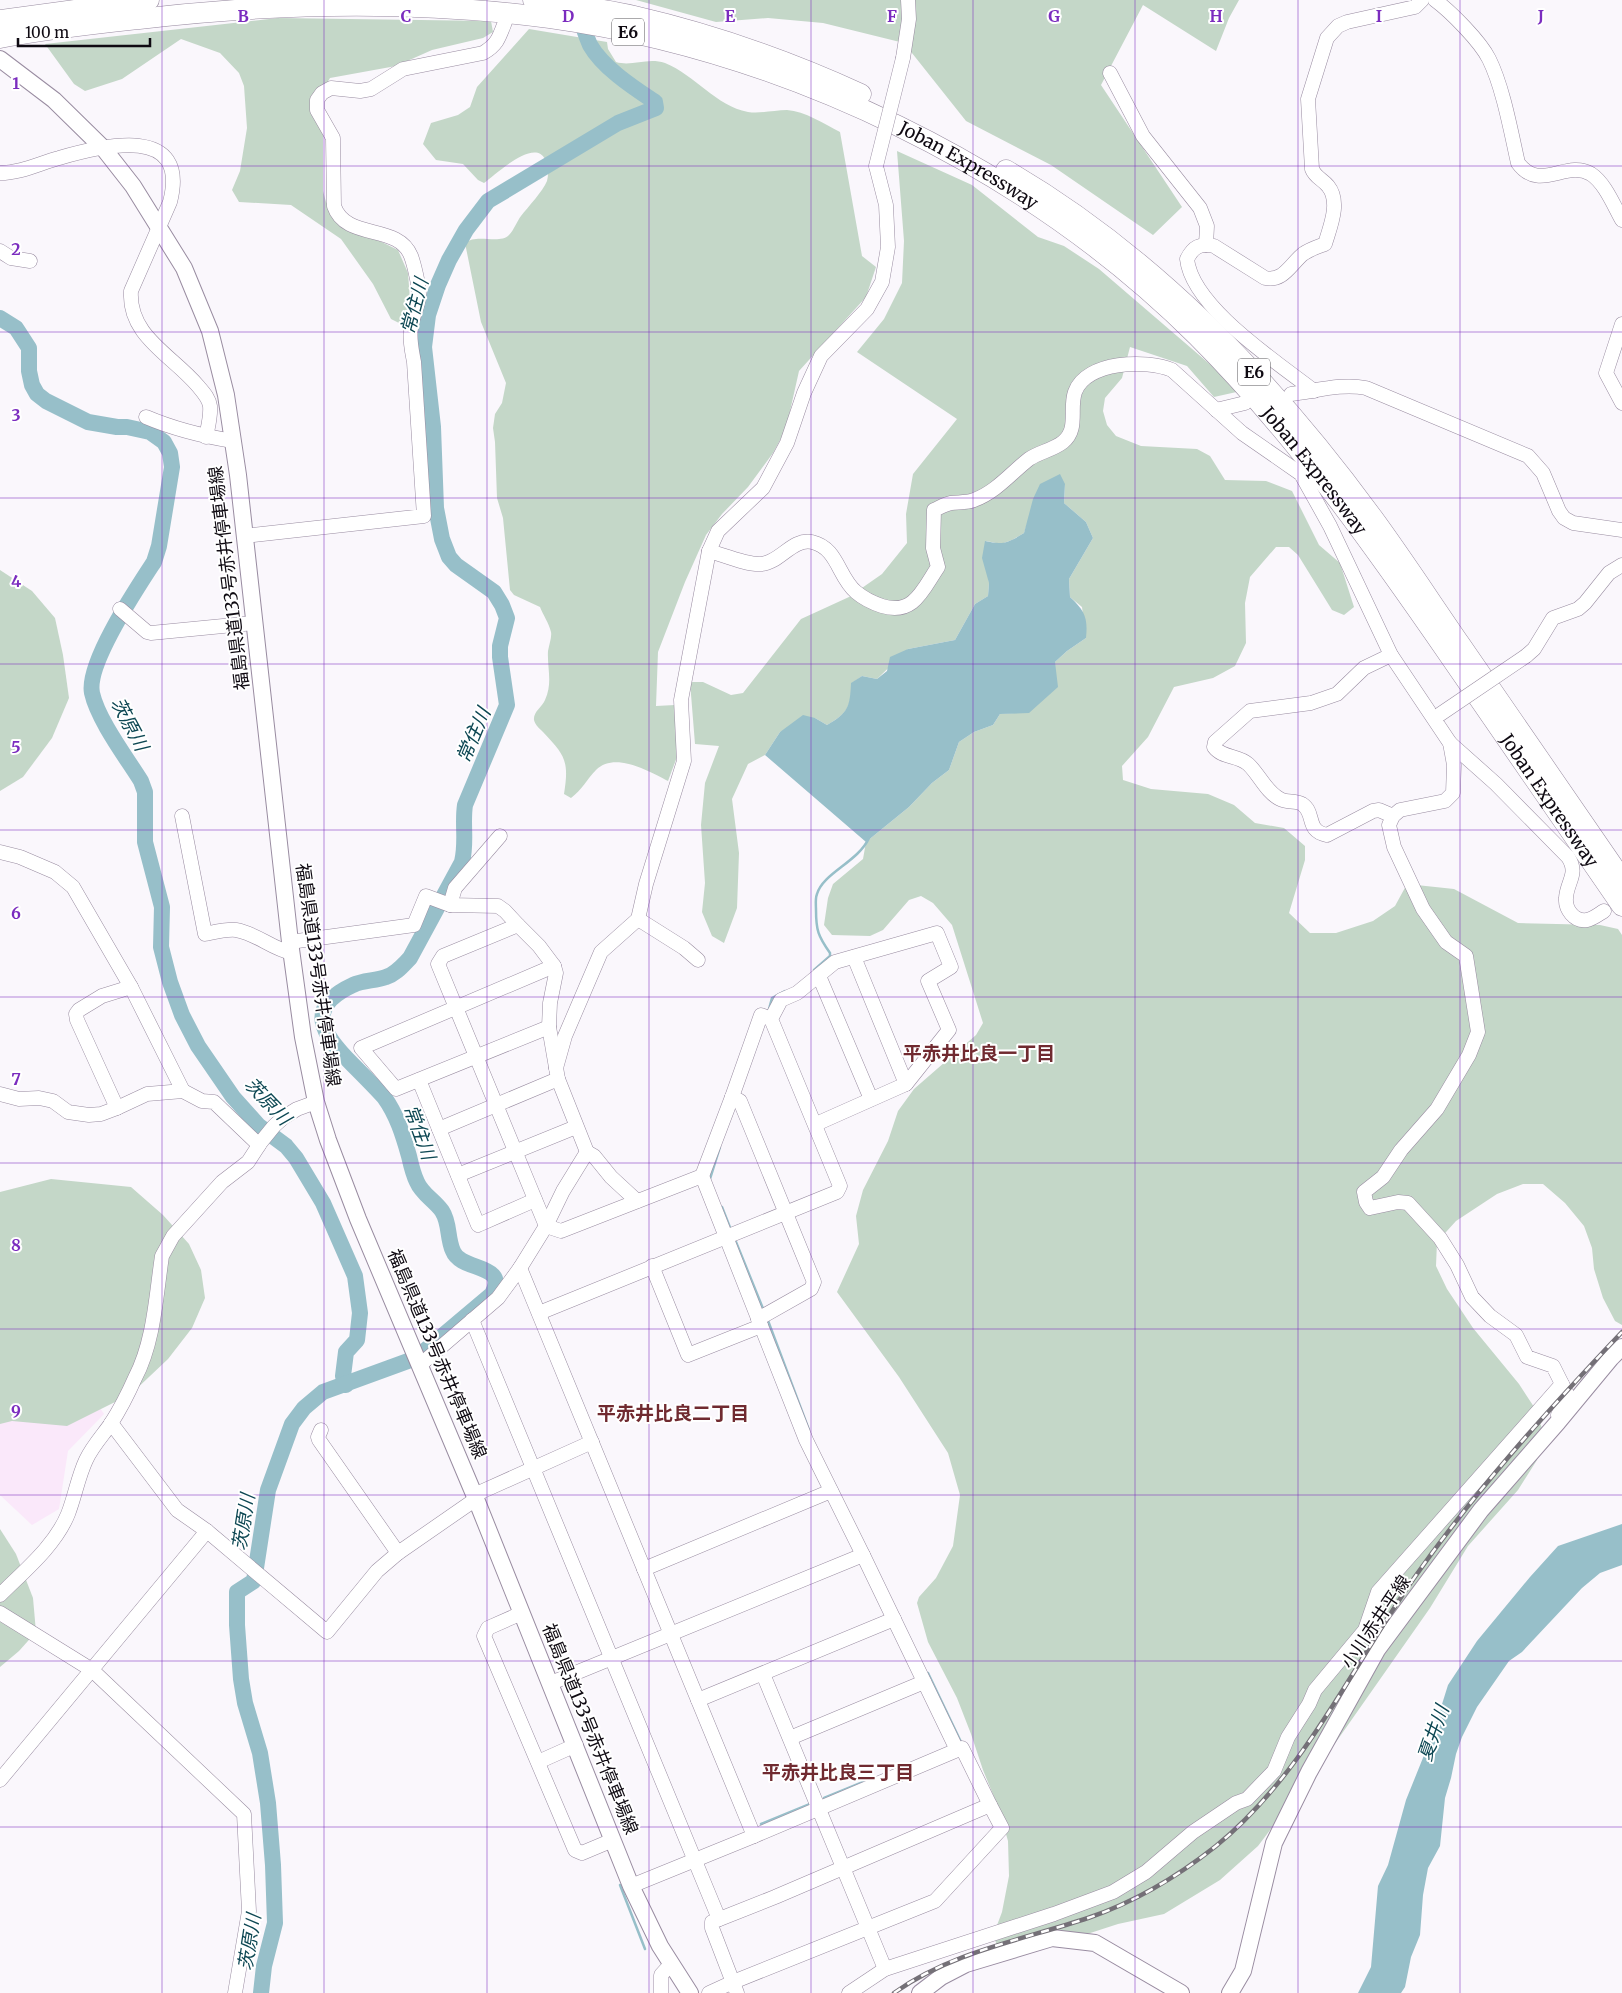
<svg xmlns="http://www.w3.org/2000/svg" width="1622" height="1993" viewBox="0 0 1622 1993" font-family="Merriweather,'Noto Sans JP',serif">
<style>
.education{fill:#fae8fa}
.green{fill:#c4d7c8}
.water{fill:#97bfc9}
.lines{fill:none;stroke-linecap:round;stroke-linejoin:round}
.stream{stroke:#97bfc9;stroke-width:2.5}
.river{stroke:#97bfc9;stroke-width:16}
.minor-casing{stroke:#998ca1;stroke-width:15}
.major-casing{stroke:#998ca1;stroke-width:18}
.highway-casing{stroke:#998ca1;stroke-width:21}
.minor{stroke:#fff;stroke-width:14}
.major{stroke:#fff;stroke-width:16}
.highway{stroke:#fff;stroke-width:20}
.rail-casing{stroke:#747077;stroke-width:4.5}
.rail{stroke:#fff;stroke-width:2.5;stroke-dasharray:8;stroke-linecap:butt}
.minor-bridge-casing{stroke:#998ca1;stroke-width:15;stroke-linecap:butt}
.minor-bridge{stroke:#fff;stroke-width:14}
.grid{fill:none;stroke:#7b2cbf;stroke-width:1;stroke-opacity:0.55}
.labels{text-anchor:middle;stroke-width:4;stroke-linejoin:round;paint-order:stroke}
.shield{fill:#fff;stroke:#575459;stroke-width:1}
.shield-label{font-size:16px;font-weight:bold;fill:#0f0a12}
.street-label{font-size:18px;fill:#0f0a12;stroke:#fff}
.water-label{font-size:19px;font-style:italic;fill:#0d4753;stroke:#fff}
.neighbourhood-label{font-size:19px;font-weight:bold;fill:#702a30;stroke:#fff}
.grid-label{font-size:16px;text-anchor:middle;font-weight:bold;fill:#7b2cbf;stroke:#fff;stroke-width:4;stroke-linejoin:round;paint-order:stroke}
</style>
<rect width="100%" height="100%" fill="#faf7fc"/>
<!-- education -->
<polygon class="education" points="0,1361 90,1393 104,1414 68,1451 59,1509 32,1525 0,1495"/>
<!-- green -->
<g class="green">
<polygon points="636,0 1239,0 1229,18 1216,51 1143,5 1101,85 1182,207 1153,235 1051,165 966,121 904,43 823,23 768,18 716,22"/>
<polygon points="278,18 491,21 493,32 483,38 432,50 396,66 330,78 317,100 323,125 323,191 326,202 341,222 398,250 408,273 411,313 403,325 391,319 373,284 341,239 291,205 239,202 232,190 240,171 247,128 244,86 239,73 220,53 181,39 122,79 85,91 74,84 45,44"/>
<path d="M 529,29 L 607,42 L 608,49 L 616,62 C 632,67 647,57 665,63 C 695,75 716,106 748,112 C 760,114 774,110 787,110 C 805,111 824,124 840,132 L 862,256 L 876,267 L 866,297 L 799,371 L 786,429 L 773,453 L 748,487 L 722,514 L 706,535 L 685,582 L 658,652 L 656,706 L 675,705 L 677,757 L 668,781 C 650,772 615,751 596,770 C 587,779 582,790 571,798 L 564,794 C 569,762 566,756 543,732 C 540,729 535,725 534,720 C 533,712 542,707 545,700 C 553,683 547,668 548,651 C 549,645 552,637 551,632 C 549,623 543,615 540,607 L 514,595 L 510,590 L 503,518 L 497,498 L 495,442 L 493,428 L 495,414 L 502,403 L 506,383 L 481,322 L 465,243 C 477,233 499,245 509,235 C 514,230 517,221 521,216 C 528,207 543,191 547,181 C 549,174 548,165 545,159 C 534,138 496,174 484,183 L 478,180 L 463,164 L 436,160 L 423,144 L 431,123 L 458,115 L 470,107 L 477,87 Z"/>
<path d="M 897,151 L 972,185 L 1038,237 L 1064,246 L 1099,269 L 1241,391 L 1214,397 L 1187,366 L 1130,347 L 1122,378 L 1105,398 L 1103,411 L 1107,425 L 1116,436 L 1141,446 L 1197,449 L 1210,456 L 1225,480 L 1266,481 L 1292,491 L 1319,545 L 1340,563 L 1354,607 L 1344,615 L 1332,610 L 1298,555 L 1289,547 L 1276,547 L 1250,577 L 1245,603 L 1246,643 L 1235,666 L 1213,678 L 1174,687 L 1148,737 L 1122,766 L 1123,780 L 1151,789 L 1208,794 L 1234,805 L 1255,823 L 1284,828 L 1305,846 L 1305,860 L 1289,913 L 1310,933 L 1336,933 L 1373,921 L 1395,906 L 1407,884 L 1454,889 L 1518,923 L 1600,925 L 1618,929 L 1622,935 L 1622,1325 L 1615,1321 L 1603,1298 L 1594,1269 L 1592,1248 L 1584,1226 L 1565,1203 L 1543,1184 L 1523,1184 L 1497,1194 L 1456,1221 L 1437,1242 L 1436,1266 L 1447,1289 L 1473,1328 L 1519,1384 L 1534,1407 L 1543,1431 L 1537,1460 L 1518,1490 L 1468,1546 L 1430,1608 L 1329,1752 L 1258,1846 L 1220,1880 L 1164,1914 L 1118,1924 L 1081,1936 L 998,1947 L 993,1936 L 1002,1912 L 1009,1876 L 1008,1841 L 999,1809 L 983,1770 L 971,1734 L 957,1698 L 928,1642 L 917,1603 L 919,1597 L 936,1578 L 953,1546 L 960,1495 L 948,1453 L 899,1377 L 837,1292 L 859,1244 L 856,1216 L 863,1190 L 888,1141 L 898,1111 L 914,1089 L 976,1035 L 983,1023 L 952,925 L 933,903 L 921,896 L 909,900 L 883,930 L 870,936 L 832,935 L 824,925 L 828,898 L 833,884 L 863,859 L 866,842 L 909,807 L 932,783 L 949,770 L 959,742 L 974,732 L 993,725 L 1000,714 L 1029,712 L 1055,662 L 1067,651 L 1086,638 L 1082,607 L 1070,597 L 1069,579 L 1093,538 L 1086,522 L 1064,503 L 1065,484 L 1028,521 L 1024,533 L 1012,540 L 1001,544 L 986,541 L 989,583 L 988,596 L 975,604 L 955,640 L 908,649 L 877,679 L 862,676 L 852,683 C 850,708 849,712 827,725 L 815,718 L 780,732 L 765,755 L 748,764 L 732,799 L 739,853 L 737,908 L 724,943 L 712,936 L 702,912 L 705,883 L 701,825 L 705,783 L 719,746 L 695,744 L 690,682 L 703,682 L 731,695 L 743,693 L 801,619 L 849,597 L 882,574 L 907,543 L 906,514 L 913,474 L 957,419 L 857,352 L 884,319 L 902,283 L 904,241 Z"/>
<polygon points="0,570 32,591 55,618 63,655 69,698 52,738 23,777 0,791"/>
<polygon points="51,1179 131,1187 163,1215 189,1244 201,1270 205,1298 192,1328 168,1359 131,1394 67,1426 12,1421 0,1424 0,1192"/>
<polygon points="0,1529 16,1554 33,1598 36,1632 19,1651 0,1667"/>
</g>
<!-- water -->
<g class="water">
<path d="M 1060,474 L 1065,484 L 1064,503 L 1086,522 L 1093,538 L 1069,579 L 1070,597 C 1085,611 1088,618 1086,638 L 1067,651 L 1055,662 L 1058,687 L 1029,713 L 1000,714 L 993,725 L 974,732 L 959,742 L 949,770 L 932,783 L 909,807 L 866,842 L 765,755 L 780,732 L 803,715 L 815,718 L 827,725 C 848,713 850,707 851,683 L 862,676 L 877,679 L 887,671 L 890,657 L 908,649 L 955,640 L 975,604 L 988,596 L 989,583 L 982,558 L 985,541 C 1003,545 1008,543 1024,533 L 1033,499 L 1040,484 Z"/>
<polygon points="1622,1524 1622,1565 1600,1573 1582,1588 1522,1652 1509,1661 1477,1707 1462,1737 1456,1754 1451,1778 1445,1798 1440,1846 1428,1868 1423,1895 1420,1935 1411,1957 1405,1987 1401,1993 1358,1993 1371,1967 1378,1886 1388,1865 1406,1800 1433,1733 1448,1685 1477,1641 1530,1577 1558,1546"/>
</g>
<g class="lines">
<!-- stream -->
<g class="stream">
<path d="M 814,970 L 830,956 L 830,953 C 818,936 816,930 816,910 C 816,905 815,899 817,894 C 823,873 858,862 869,838"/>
<polyline points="769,1009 772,998 785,991"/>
<polyline points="710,1179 720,1147"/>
<polyline points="722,1207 731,1230"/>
<polyline points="734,1237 764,1311"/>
<polyline points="767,1318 809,1430"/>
<polyline points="928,1673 961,1742"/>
<polyline points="824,1798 868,1780"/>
<polyline points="761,1824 810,1804"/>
<polyline points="620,1885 645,1949"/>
</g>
<!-- river -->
<g class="river">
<path d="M 0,318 L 16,328 L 29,348 L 29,371 L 32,385 L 37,394 L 46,401 L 88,422 L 117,427 L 127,427 L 150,432 L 164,442 L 170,453 L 172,467 L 159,546 L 154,562 C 137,588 86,664 92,693 C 98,720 126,757 141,781 L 145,792 L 145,842 L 162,907 L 161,947 L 170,982 L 182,1015 L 198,1046 L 233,1097 L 259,1126 L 286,1146 L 296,1158 L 323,1203 L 355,1276 L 360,1313 L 357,1340 L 346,1352 L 343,1376 L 346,1385"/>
<path d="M 261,1993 L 264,1966 L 275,1923 L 273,1865 L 268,1803 L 260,1753 L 245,1703 L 241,1679 L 237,1625 L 237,1592 L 254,1581 L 268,1490 L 292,1424 L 304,1408 L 323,1392 L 408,1361 L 422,1353 L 492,1294 C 509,1263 461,1272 453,1251 C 447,1238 450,1223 442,1211 C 434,1200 422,1194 417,1182 C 413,1174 411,1165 409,1156 C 403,1135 397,1115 384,1097 C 374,1086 363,1075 352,1064 C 323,1035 303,1008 353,985 C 363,980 375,981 386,977 C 396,974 403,965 410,958 L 462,862 C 467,842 462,824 465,805 L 507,705 L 500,657 L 500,646 L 507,618 L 502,605 L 494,592 L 456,565 L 449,557 L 442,539 L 436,508 L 433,427 L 424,347 L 428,315 L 438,285 L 449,260 L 466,230 L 488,201 L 618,123 L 656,108 L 655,102 C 634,88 603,68 590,45 C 586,36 583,26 579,16"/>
</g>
<defs>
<g id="minor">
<path d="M 1435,0 C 1451,12 1480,41 1489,59 C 1503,87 1511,132 1518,163 C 1540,193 1566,159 1591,174 C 1605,183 1614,206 1622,220"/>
<polyline points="903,58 909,19 908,0"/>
<polyline points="1110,73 1143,136 1200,208 1207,226 1206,245"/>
<path d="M 0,173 C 21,173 40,163 59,158 C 104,145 190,124 170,202 L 131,291 C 128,336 172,355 198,386 C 203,392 209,398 210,406 C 211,416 208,427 206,437"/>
<polyline points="0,251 11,258 30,261"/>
<polyline points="1622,324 1606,373 1622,403"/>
<path d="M 1314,391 C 1277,362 1192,307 1187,259 C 1193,247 1200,243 1214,246 L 1265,278 C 1283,282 1290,265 1303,254 C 1310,249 1317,247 1325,244 C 1330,227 1341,202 1328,186 C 1322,179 1315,177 1312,169 L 1308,99 L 1327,38 L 1338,26 L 1347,22 L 1415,7 L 1422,0"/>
<path d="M 1291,394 C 1316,391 1342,383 1366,388 L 1528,456 L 1543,473 L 1559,511 L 1564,518 L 1573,523 L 1622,530"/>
<polyline points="1216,410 1245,403"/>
<path d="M 146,417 C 174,429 202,436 233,441"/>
<path d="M 244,536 L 424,516 L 414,362 C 412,351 409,339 411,328 C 412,317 419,305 419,294 C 419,285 414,264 411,256 C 398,223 346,241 334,206 L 333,138 L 317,110 L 317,100 L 322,93 L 331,88 L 360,91 L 371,89 L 403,69 L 483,53 C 497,45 499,38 505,22"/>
<path d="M 709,551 C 724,555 746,565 761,564 C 780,563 792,538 812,542 C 838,548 838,577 856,592 C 863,598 873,603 882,606 C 914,616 923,589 938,567 L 933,548 L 934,510 C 939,508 945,504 951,503 C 958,502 967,503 974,500 C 996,492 1011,473 1029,459 C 1039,452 1053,450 1063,442 C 1079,429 1069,409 1075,392 C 1086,361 1147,359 1172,370 L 1242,433 L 1301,474 L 1330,526 L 1391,655 L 1450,743 L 1454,765 L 1453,793 L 1445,801 L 1400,810 L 1393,816 L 1389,825 L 1394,847 L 1423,909 L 1446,942 L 1466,956 L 1478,1032 L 1469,1055 L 1437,1109 L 1401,1150 L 1383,1177 L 1364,1192 L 1366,1202 L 1370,1208 L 1398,1202 L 1408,1203 L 1440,1238 L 1457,1265 L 1472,1297 L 1490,1316 L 1516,1335 L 1527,1357 L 1553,1366 L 1568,1396 L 1558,1415"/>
<polyline points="120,609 147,632 151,633 254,623"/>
<path d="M 1391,655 L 1364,668 L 1337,694 L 1311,703 L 1250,711 L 1215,742 L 1214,747 C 1222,758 1238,755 1248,764 C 1259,774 1266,792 1280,799 C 1287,803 1295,800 1302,804 C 1316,813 1305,831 1327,835 L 1373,811 L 1379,810 L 1393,816"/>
<polyline points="1526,656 1534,649 1553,618 1578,609 1585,603 1609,573 1622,565"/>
<path d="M 1450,743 L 1496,784 L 1568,857 C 1579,874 1567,881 1566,898 C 1565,909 1574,922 1587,920 C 1593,919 1599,914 1604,911"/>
<path d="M 182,816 L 205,934 C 215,932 226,929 236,930 C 256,933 272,949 292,953"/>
<polyline points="0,852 20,857 55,872 73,887 131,987 183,1091"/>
<polyline points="450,905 455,888 500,836"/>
<polyline points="638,919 684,948 698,960"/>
<polyline points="290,942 414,925 426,896 450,905 498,906 505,911 518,925"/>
<polyline points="819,976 871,1099"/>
<polyline points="549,1027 396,1089 361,1048 554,966"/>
<polyline points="556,1068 565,1036 601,952 638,919 646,884 684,761 681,700 709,551 718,531 763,488 787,443 804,393 821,356 867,309 882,282 888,247 886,205 876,166"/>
<polyline points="419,1080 478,1225 535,1200"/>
<polyline points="0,1094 19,1099 39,1098 53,1101 68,1112 89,1115 101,1114 117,1108 147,1094 183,1091 202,1101 214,1102 259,1145"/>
<polyline points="732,1097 740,1101 814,1282 811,1289 758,1319"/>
<polyline points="117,1108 77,1020 76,1014 79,1010 102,996 131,987"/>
<polyline points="816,1124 906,1084 854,957"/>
<polyline points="439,1129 558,1079"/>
<polyline points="458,1175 576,1127"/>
<polyline points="702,1176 732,1097 761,1015 771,1019"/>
<polyline points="546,1226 438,964 443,956 518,925 539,946 554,966 556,973 550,1003 549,1027 558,1079 587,1152"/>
<polyline points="546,1226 563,1191 587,1152 594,1156 611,1177 637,1201"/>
<polyline points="652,1266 688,1355 761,1326"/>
<polyline points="520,1268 754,1836"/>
<polyline points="539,1313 837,1192 840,1186 771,1019 781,1000 797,993 835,962 937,933 951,967 928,981 949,1030 906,1084"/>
<polyline points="472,1320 719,1919"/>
<polyline points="420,1365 498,1298 520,1268 546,1226 561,1231 702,1176 806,1440 863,1555"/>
<polyline points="111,1423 177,1510 207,1531 327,1632 377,1571 398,1553 476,1499"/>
<polyline points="321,1430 318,1437 319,1440 398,1553"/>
<polyline points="474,1495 592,1442"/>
<polyline points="644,1569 831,1491"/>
<path d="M 0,1595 C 24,1571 55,1546 68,1514 C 75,1496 78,1477 86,1460 C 92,1447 102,1436 110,1425 C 119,1411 128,1394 135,1378 C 154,1342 156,1296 162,1256 L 173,1236 L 222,1182 L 248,1162 L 261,1142 L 274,1126 L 284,1117 L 297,1109 L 316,1102"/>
<polyline points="0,1613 92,1670 244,1814 249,1911 235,1993"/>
<polyline points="522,1613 488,1628 484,1636 575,1850 582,1853 613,1840"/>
<polyline points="763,1674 885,1969"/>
<polyline points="551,1683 863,1555 957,1750"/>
<polyline points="698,1700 894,1619"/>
<polyline points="790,1738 924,1682"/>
<polyline points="538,1762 576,1745"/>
<polyline points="0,1780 207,1531"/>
<polyline points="631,1886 754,1836 962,1748 990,1805"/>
<polyline points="661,1993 661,1975 671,1964"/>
<polyline points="709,1993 733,1982 935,1901 1002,1828 990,1805 775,1897 712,1922 712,1928 737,1993"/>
<polyline points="849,1993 885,1969 1054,1914 1113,1892 1146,1872 1193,1832 1236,1803 1247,1799 1274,1771 1288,1737 1309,1704 1315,1690 1365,1630 1378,1592 1562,1384"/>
</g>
<g id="major">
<polyline points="0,59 54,100 104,149 133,186 184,268 210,331 226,395 238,475 290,942 303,1037 316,1102 328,1140 358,1219 476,1499 631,1886 660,1946 690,1993"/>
<polyline points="920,1993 941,1977 966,1964 1052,1938 1095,1943 1181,1993"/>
<polyline points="1230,1993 1243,1971 1274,1843 1309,1772 1377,1650 1481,1510 1558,1422 1611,1358 1622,1347"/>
</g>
<g id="highway">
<path d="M 533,0 C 567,5 601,8 634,16 C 712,34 789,61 861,94"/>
<polyline points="0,20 149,0"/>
<path id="s1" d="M 0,38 C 46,29 93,24 139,19 C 275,3 414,0 550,18 C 786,51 1027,167 1197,336 C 1294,433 1373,545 1451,658 C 1508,741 1565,824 1622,906"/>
<path d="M 1006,170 C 1154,256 1273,381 1373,518 C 1403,559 1431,602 1460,644 C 1514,722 1568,801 1622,879"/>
</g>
</defs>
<!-- minor casing -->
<use href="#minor" class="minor-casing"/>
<!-- major casing -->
<use href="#major" class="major-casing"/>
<!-- highway casing -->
<use href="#highway" class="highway-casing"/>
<!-- minor -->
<use href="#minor" class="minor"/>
<!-- major -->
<use href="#major" class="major"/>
<!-- highway -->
<use href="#highway" class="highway"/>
<defs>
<path id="rail" d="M 894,1993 C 951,1952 1022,1940 1088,1918 C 1135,1902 1177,1877 1216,1846 C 1302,1776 1350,1671 1412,1581 C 1474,1492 1547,1411 1622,1332"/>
</defs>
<!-- rail casing -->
<use href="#rail" class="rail-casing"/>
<!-- rail -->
<use href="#rail" class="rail"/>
<defs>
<g id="minor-bridge">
<polyline points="876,166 903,58"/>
<polyline points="1439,715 1526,656"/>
</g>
</defs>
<!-- minor-bridge casing -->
<use href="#minor-bridge" class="minor-bridge-casing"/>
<!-- minor-bridge -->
<use href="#minor-bridge" class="minor-bridge"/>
</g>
<!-- grid -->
<path class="grid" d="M 162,0 L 162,1993M 324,0 L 324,1993M 487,0 L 487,1993M 649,0 L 649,1993M 811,0 L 811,1993M 973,0 L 973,1993M 1135,0 L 1135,1993M 1298,0 L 1298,1993M 1460,0 L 1460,1993M 0,166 L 1622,166M 0,332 L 1622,332M 0,498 L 1622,498M 0,664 L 1622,664M 0,830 L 1622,830M 0,997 L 1622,997M 0,1163 L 1622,1163M 0,1329 L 1622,1329M 0,1495 L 1622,1495M 0,1661 L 1622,1661M 0,1827 L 1622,1827"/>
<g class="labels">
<!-- shield labels -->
<g class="shield">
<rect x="612" y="18.5" width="32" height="27" rx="4"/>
<rect x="1238" y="358.5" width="32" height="27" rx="4"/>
</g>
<g class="shield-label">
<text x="628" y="38">E6</text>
<text x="1254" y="378">E6</text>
</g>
<!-- street labels -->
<g class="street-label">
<text dy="6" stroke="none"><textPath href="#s1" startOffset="999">Joban Expressway</textPath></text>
<text dy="6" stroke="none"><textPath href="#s1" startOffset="1464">Joban Expressway</textPath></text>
<text transform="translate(229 578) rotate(-97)" y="6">福島県道133号赤井停車場線</text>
<text dy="6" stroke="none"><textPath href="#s1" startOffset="1869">Joban Expressway</textPath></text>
<text transform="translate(318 975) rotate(82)" y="6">福島県道133号赤井停車場線</text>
<text transform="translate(437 1354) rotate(67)" y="6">福島県道133号赤井停車場線</text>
<text transform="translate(1376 1622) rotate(-56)" y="6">小川赤井平線</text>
<text transform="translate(590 1729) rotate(68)" y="6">福島県道133号赤井停車場線</text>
</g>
<!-- water labels -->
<g class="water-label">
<text transform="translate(414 306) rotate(-75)" y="7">常住川</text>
<text transform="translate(130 724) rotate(62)" y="7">茨原川</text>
<text transform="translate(473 735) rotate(-67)" y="7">常住川</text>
<text transform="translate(268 1101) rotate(46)" y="7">茨原川</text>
<text transform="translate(420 1132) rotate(70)" y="7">常住川</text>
<text transform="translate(243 1522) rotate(-81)" y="7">茨原川</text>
<text transform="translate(1433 1733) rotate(-71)" y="7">夏井川</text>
<text transform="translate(249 1942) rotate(-81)" y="7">茨原川</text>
</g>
<!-- neighbourhood labels -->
<g class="neighbourhood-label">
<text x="979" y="1060">平赤井比良一丁目</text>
<text x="673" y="1420">平赤井比良二丁目</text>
<text x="838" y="1779">平赤井比良三丁目</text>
</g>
</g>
<g class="grid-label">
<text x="243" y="22">B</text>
<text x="406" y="22">C</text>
<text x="568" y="22">D</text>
<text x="730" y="22">E</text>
<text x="892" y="22">F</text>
<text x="1054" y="22">G</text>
<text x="1216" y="22">H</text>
<text x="1379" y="22">I</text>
<text x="1541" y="22">J</text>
<text x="16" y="89">1</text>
<text x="16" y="255">2</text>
<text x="16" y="421">3</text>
<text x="16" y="587">4</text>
<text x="16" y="753">5</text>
<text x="16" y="919">6</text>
<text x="16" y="1085">7</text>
<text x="16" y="1251">8</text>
<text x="16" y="1417">9</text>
</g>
<!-- scale -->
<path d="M18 38v8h132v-8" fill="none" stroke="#0f0a12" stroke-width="2.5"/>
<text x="25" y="38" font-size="15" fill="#0f0a12" stroke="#ffffff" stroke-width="4" paint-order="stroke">100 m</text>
</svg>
